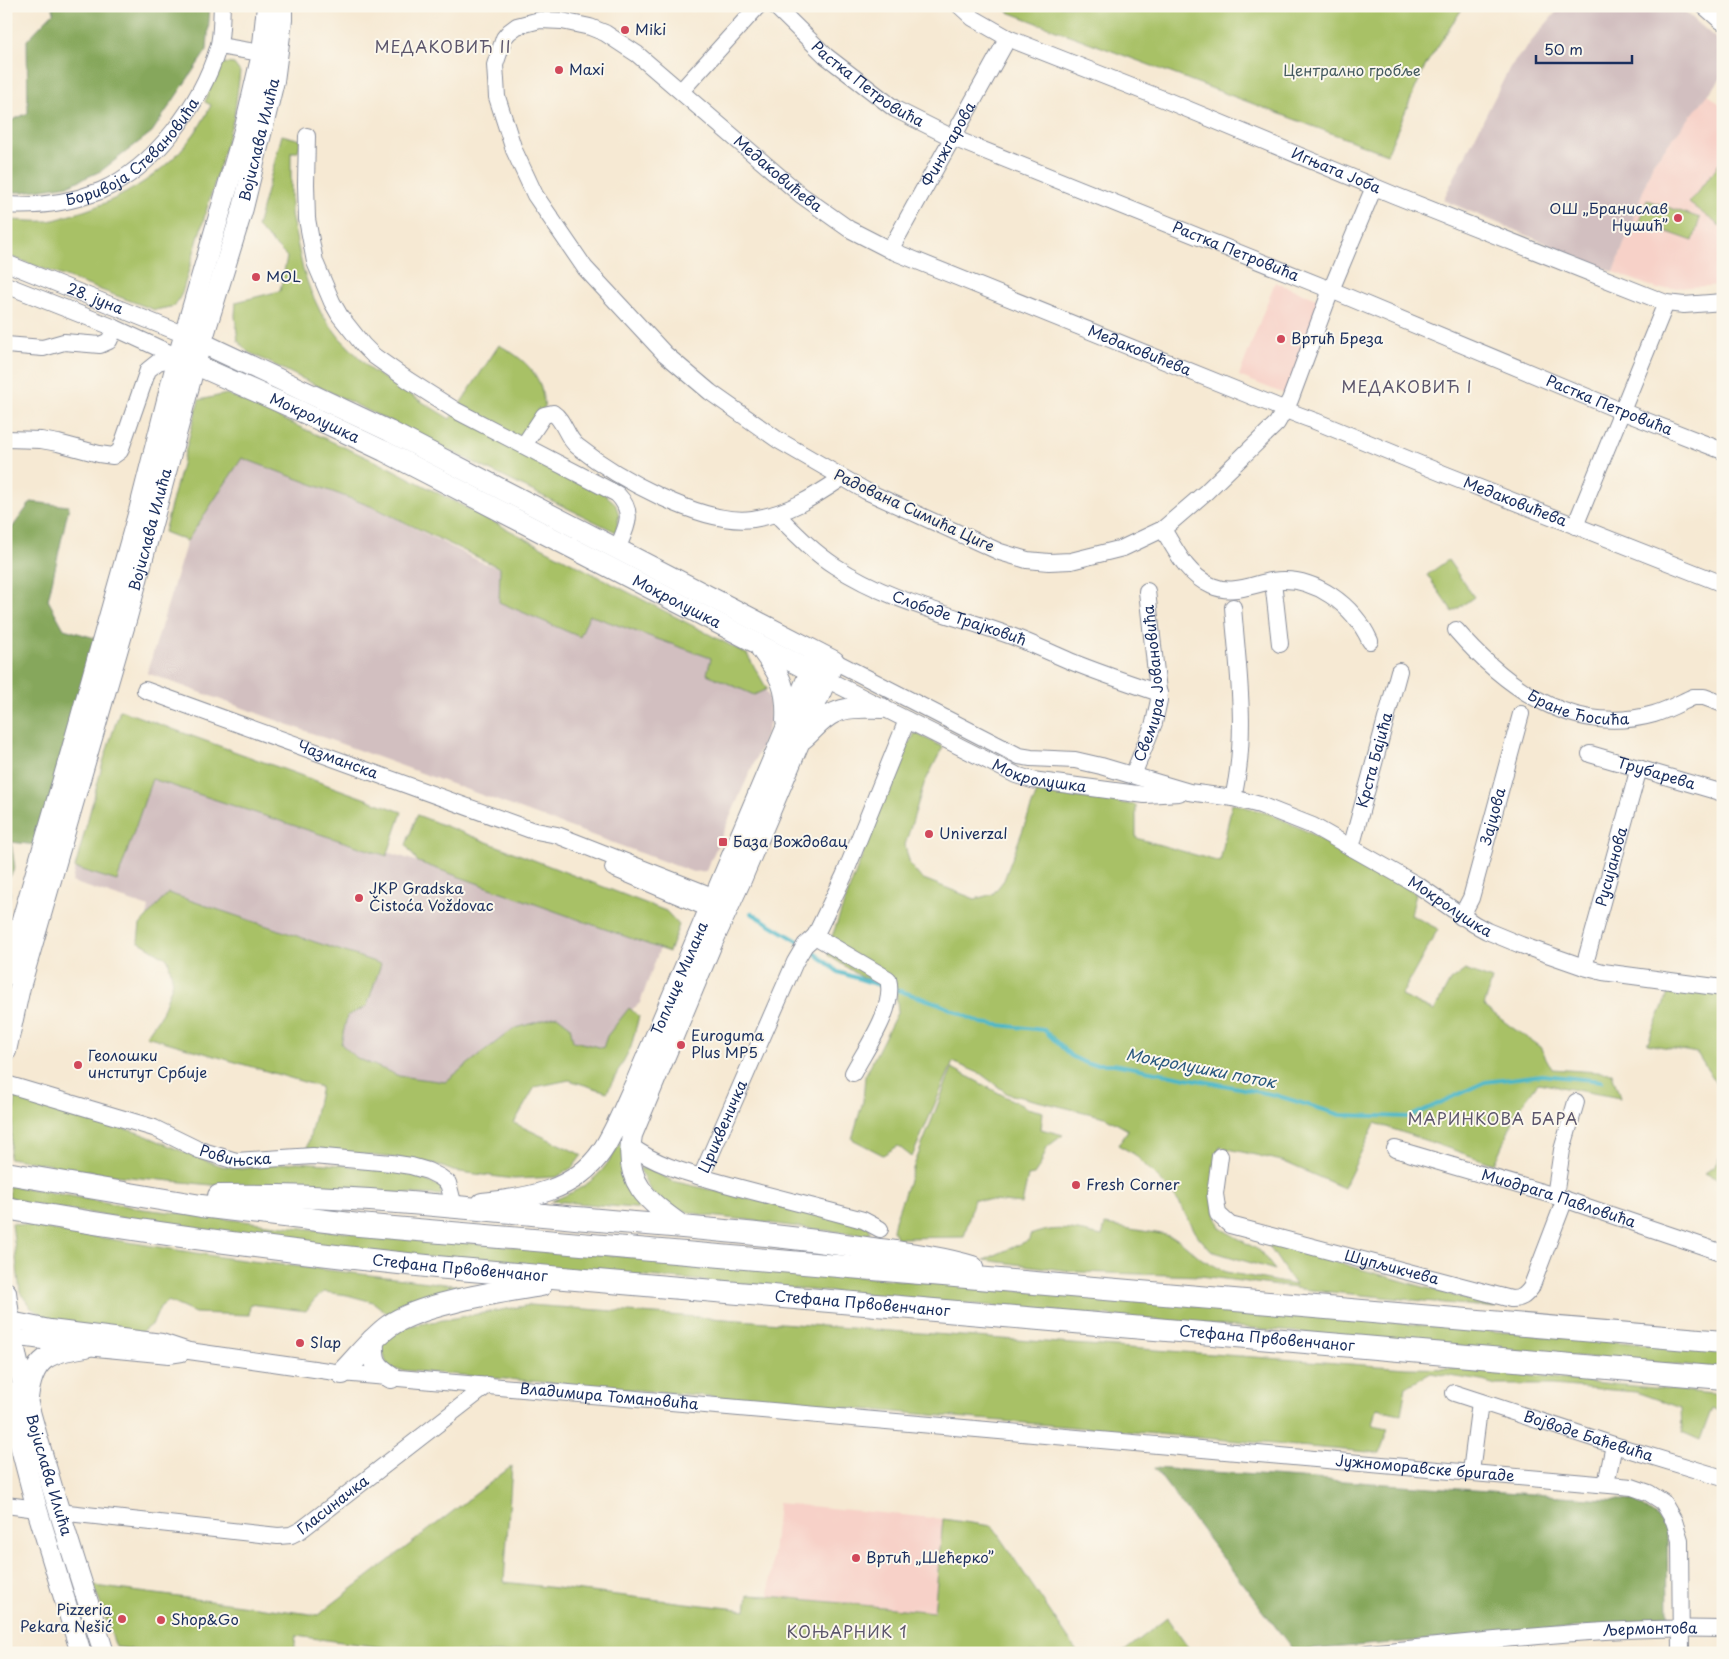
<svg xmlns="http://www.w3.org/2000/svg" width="1729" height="1659" viewBox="0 0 1729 1659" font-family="'Playpen Sans',sans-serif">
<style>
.built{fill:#f7d1c8}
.industrial{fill:#d2bfc0}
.green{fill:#a8c166;stroke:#627862}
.forest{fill:#86a75b;stroke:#506b5c}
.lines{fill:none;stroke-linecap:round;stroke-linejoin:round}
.stream{stroke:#4bb7c8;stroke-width:4}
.minor-casing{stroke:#888c98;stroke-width:18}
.major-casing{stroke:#888c98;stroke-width:22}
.highway-casing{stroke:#888c98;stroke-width:24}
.minor{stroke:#fff;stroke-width:16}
.major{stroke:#fff;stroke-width:20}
.highway{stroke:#fff;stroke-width:22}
.poi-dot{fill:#d1495b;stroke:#fbf7ec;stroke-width:2}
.labels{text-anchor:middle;stroke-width:4;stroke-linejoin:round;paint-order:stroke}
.poi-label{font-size:15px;fill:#1b2f5e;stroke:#fbf7ec;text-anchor:start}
.park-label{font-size:15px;fill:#455b60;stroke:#fbf7ec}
.street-label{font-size:15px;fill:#1b2f5e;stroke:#fbf7ec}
.neighbourhood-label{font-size:16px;letter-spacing:1px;fill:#5c566c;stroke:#fbf7ec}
.water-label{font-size:16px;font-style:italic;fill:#29587e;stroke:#fbf7ec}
</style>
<rect width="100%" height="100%" fill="#fbf7ec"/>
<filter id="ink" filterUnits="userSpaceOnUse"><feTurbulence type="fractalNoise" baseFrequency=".02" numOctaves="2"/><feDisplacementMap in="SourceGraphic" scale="10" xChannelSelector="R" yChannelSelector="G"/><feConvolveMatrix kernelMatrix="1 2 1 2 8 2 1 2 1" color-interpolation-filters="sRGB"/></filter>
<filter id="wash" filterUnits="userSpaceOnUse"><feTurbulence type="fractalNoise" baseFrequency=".0096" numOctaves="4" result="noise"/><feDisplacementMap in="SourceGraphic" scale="20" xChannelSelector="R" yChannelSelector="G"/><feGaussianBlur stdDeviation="1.12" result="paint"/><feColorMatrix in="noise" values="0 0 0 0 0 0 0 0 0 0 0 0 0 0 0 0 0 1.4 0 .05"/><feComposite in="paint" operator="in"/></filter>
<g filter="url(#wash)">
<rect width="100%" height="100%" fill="#f6e9d3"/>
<!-- built -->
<g class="built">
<polygon points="1708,94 1723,107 1723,285 1657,289 1614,272 1653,163"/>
<polygon points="1275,282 1322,301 1287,395 1239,376"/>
<polygon points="778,1503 943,1519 934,1612 769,1596"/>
</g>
<!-- industrial -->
<g class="industrial">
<polygon points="1561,6 1679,6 1723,45 1723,76 1653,163 1614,272 1443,200 1510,67"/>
<polygon points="242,458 373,507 479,561 748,659 769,697 770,722 762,745 706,871 693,872 147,673 187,541"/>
<polygon points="109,760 418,862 660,948 640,1003 623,1017 603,1048 571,1041 437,1094 368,1073 341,1044 347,1016 367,1006 147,917 149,907 72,882 75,866"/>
</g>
<!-- green -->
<g class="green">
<polygon points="1010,6 1464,6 1425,66 1387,154 1008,12"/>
<path d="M 223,63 L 234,64 L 240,72 L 234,117 L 182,293 L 175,306 L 155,310 L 6,255 L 6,220 C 20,220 35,222 48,221 C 57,220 66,216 74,214 C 131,198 186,160 211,105 L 205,102 L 217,68 Z"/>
<path d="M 282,135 L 301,140 L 298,152 L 291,152 L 291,214 L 303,270 L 311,292 L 321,313 L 339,337 L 372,371 L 450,419 L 499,345 C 514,353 530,364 538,380 C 542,388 543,399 545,407 L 518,447 L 601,491 L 615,503 L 619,515 L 616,532 L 248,352 L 238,341 L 235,316 L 236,302 L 280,291 L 287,257 L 257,227 Z"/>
<polygon points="1723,159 1723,223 1720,226 1689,203"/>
<polygon points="1647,200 1700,218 1693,241 1639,222"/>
<polygon points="227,394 390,468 747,654 767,689 754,695 707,674 711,658 589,615 580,637 499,602 500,568 373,507 242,458 187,541 164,532 199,400"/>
<polygon points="1448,560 1474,597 1453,612 1427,575"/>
<polygon points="120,710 402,812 387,856 152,779 117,881 75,868 104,759"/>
<polygon points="915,733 943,747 924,784 905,845 910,865 921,878 975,899 993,894 1004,880 1037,792 1136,805 1136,838 1220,862 1232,803 1273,815 1308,832 1416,893 1411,915 1438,929 1401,996 1434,1011 1450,981 1465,970 1492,980 1484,1006 1510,1026 1540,1047 1552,1069 1612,1073 1620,1098 1538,1083 1518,1110 1494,1164 1375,1123 1344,1188 1282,1161 1220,1147 1212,1197 1215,1213 1220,1228 1260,1251 1275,1270 1211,1251 1197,1235 1180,1204 1169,1189 1134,1154 1118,1145 1128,1130 1105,1117 1008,1094 981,1074 953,1062 912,1157 898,1146 883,1155 852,1139 863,1101 865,1076 898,1011 895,983 863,978 828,955 831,939 891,778"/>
<polygon points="417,815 666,911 679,925 669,952 418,862 406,845"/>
<polygon points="168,893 381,964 367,1006 347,1016 341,1044 357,1058 399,1076 445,1082 513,1029 557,1016 570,1026 573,1041 603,1048 607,1036 629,1008 639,1016 631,1047 607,1092 569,1080 535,1087 514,1123 582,1155 573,1167 557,1177 514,1179 453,1171 435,1164 406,1159 307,1149 321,1087 146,1036 162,1013 173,982 168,959 138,941 140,925"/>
<polygon points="1673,982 1723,988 1723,1112 1720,1090 1697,1053 1647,1044"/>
<polygon points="952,1068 1027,1108 1043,1112 1041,1129 1063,1135 1047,1147 1040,1166 1034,1175 1028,1176 1022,1204 974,1199 964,1237 896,1238 893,1230 895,1220 915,1163"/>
<polygon points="16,1095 142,1134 193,1156 222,1166 241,1169 297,1162 341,1165 408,1173 441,1187 441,1195 232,1187 111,1175 9,1158"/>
<path d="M 622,1139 L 645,1209 L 552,1201 C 592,1185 602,1176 622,1139 Z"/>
<polygon points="1723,1151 1723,1182 1705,1173 1715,1166"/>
<path d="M 639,1168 L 652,1170 L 672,1181 L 869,1226 L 870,1232 L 867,1235 C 827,1231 788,1226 748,1220 C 721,1217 687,1216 662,1202 C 650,1195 645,1179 639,1168 Z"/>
<polygon points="9,1185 143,1209 319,1230 1723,1351 1723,1369 312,1247 10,1201"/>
<polygon points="12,1223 226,1258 479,1288 388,1314 373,1302 347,1295 324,1292 314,1300 306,1311 250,1304 249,1315 195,1313 168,1301 160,1307 153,1323 138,1335 52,1320 31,1308 20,1292"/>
<path d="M 1105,1225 L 1162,1234 L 1178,1239 L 1202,1259 L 1226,1272 L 1295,1285 L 1266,1242 L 1497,1308 L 1310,1290 L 1201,1276 L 1079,1272 L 984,1260 L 1029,1240 L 1030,1235 C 1058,1225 1073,1230 1102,1236 Z"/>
<polygon points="530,1305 1406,1368 1463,1369 1723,1395 1723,1413 1712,1408 1700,1440 1682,1432 1681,1408 1636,1392 1552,1385 1496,1385 1482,1381 1431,1373 1406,1387 1401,1414 1377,1409 1373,1425 1388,1428 1380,1453 388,1369 380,1342 397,1328"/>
<polygon points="512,1466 504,1582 746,1610 748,1595 769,1596 934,1612 943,1519 992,1526 1078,1653 426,1653 296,1636 294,1653 160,1653 116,1647 94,1586 318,1615"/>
<polygon points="1167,1618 1192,1653 1122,1653"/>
</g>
<!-- forest -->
<g class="forest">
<polygon points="52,6 210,6 207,50 152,132 101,171 69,185 23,192 6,192 6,123 28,113 27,40 54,12"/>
<polygon points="31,502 69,506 48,600 64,629 95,638 36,845 11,842 15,868 8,880 10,894 6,911 6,536"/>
<polygon points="1154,1468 1634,1501 1667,1525 1668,1620 1294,1651"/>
</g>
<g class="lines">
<!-- stream -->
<g class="stream">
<polyline points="751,913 801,943"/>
<polyline points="812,951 838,972 885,987"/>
<polyline points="894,989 937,1003 981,1023 1044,1030 1071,1056 1088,1064 1114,1064 1275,1095 1341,1115 1409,1117 1485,1082 1542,1075 1602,1081"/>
</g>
</g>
</g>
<g filter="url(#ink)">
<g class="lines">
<defs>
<g id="minor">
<path id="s1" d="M 775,6 L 826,56 L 895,109 L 953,138 L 1331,290 L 1621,411 L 1723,451"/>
<path id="s2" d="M 960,6 L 973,18 L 1008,38 L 1168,101 L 1394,195 L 1666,303 L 1684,305 L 1723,302"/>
<polyline points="219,46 273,55"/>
<polyline points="681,91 758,6"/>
<path d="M 307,136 L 306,184 L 307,219 L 315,262 L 332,302 L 340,316 L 363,345 L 374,356 L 408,380 L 455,410 L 617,494 C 636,513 626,528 617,549"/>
<path id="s3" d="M 1374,187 L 1331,290 L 1290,400 L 1277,423 L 1206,492 L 1163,529 L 1123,548 L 1071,561 L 1049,562 L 1027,560 L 1000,552 L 866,491 L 778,440 L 710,392 L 665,354 L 585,268 L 535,195 L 514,150 L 497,97 L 496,80 L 495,65 L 504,38 L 509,32 L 517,26 L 540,20 L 562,21 L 590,27 L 605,33 L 637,54 L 801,195 L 849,229 L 890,250 L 1271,404 C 1286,410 1300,416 1315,421 L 1444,474 L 1723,584"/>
<path id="s4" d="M 6,205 C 37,207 71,202 100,191 C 155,167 201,104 218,48 C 222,35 221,19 222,6"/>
<path id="s5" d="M 890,250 L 1008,38"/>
<path id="s6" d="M 6,263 L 185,335"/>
<polyline points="6,285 115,328 178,357"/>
<polyline points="6,345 43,348 64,342 100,345 109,341 115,328"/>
<polyline points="6,439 41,440 58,443 99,454 113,456 120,451 148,370 158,362 178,357"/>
<path d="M 524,445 L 544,415 L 553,413 C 564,420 566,437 577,446 C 616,477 702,526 753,519 C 787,514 814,497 842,478"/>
<path id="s7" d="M 776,514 C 795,533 813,552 835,566 C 890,602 954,615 1014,637 C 1033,644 1051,653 1070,661 C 1099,673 1129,683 1159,693"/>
<polyline points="1575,526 1666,303"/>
<path d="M 1163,529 C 1176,551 1187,575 1212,586 C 1233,595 1253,584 1272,581 C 1314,574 1354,606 1370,641"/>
<polyline points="1273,581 1280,644"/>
<path id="s8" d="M 1456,630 C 1506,688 1574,737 1654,714 C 1668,710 1680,703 1693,697 L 1704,697 L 1723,704"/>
<path id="s9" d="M 834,661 L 1019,756 L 1031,758 L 1075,760 L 1101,766 L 1189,792 L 1233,798 L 1260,805 L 1313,826 L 1419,886 L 1474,924 L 1487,931 L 1521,945 L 1584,967 L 1603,972 L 1723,988"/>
<path id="s10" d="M 826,679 L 1016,775 L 1032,780 L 1145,795 L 1179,793"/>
<path id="s11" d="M 145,690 L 531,830 L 557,835 L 725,901"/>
<path id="s12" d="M 1590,754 L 1723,793"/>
<path id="s13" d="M 1133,775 L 1154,723 L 1159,700 L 1147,591"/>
<path d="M 1233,798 C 1248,735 1238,670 1233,607"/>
<path id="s14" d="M 1351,848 L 1399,671"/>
<polyline points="613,868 721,914"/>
<path id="s15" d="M 1461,917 L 1471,898 L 1521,714"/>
<path id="s16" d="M 1584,967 L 1639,768"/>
<path d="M 853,1073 C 866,1048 896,1008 888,979 L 815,936 L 844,876 L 907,720"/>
<path id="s17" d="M 6,1084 L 154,1128 L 199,1150 L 236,1161 L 313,1156 L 391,1163 L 411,1166 L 428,1171 L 440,1177 L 448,1183 L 454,1206"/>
<path d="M 631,1146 C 657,1166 691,1174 722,1183 C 769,1196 816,1207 863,1220 L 880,1229"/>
<path id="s18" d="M 1395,1149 L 1555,1196 L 1723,1253"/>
<path id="s19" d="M 1220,1156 L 1215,1194 L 1218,1214 L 1230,1225 L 1511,1299 C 1521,1299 1525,1296 1531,1288 L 1565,1199"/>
<path id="s20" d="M 701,1177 L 795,962 L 805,945 L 815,936"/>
<polyline points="1555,1196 1562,1150 1576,1102"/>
<path id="s21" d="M 6,1319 L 50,1328 L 162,1342 L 189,1351 L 342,1373 L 1632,1487 L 1649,1493 L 1663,1502 L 1674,1521 L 1680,1540 L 1681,1653"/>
<polyline points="6,1336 86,1347 169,1355 182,1353"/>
<path id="s22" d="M 1454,1393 L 1614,1445 L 1723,1478"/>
<polyline points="1471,1472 1480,1402"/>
<polyline points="1606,1484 1614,1445"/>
<polyline points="6,1505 37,1509"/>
<path id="s23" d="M 59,1512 L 278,1536 L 291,1535 L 301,1530 L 488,1385"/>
<path id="s24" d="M 1367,1653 C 1483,1642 1606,1625 1723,1629"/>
</g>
<g id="major">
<polyline points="1707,6 1723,20"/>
<path d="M 185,335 L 389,431 L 834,661 L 741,880 L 713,941 L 632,1135 C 623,1184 648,1201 684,1227"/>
<path id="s25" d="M 185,360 L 302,412 L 384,451 L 826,679"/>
<path d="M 761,649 C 780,675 788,688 786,721"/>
<path d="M 803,739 C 813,731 821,719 834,713 C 848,706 867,708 882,708"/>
<polyline points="6,975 71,752 139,511 178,357 245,127 262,54 267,6"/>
<path id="s26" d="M 6,1051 L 20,987 L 127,617 L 195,364 L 243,208 L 274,81 L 282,20 L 282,6"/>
<path id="s27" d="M 482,1203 C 527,1199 575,1191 602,1151 C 616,1130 625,1105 636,1082 L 815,660"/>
<path id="s28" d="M 6,1292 C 13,1354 29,1411 47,1470 C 65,1532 85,1592 104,1653"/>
<polyline points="6,1391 37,1509 81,1653"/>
<path d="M 28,1398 C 33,1357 48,1353 86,1347"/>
</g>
<g id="highway">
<polyline points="6,1173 201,1206 359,1225 1723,1342"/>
<path d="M 219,1196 C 350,1193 480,1210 610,1221 C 696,1228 782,1235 867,1248 C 902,1253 939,1257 972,1267"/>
<path id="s29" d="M 6,1208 C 149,1234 292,1252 436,1267 L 1723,1378"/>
<path d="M 373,1340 C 372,1361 374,1366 391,1377"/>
<path d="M 342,1373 C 357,1358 371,1339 389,1326 C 422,1303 500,1292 541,1285"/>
</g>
</defs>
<!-- minor casing -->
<use href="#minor" class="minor-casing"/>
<!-- major casing -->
<use href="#major" class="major-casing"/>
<!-- highway casing -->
<use href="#highway" class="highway-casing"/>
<!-- minor -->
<use href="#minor" class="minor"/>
<!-- major -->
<use href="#major" class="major"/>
<!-- highway -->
<use href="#highway" class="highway"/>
</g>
</g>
<!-- markers -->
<g class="poi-dot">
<circle cx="625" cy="30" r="5"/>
<circle cx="559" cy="70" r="5"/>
<circle cx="1678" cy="218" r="5"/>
<circle cx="256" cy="277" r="5"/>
<circle cx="1281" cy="339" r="5"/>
<circle cx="929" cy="834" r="5"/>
<rect x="718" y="837" width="10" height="10" rx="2.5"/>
<circle cx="359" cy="898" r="5"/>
<circle cx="681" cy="1045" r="5"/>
<circle cx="78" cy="1065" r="5"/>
<circle cx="1076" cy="1185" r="5"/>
<circle cx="300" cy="1343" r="5"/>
<circle cx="856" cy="1558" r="5"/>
<circle cx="122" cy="1619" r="5"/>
<circle cx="161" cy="1620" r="5"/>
</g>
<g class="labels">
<!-- poi labels -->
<g class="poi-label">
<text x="635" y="35">Miki</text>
<text x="569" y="75">Maxi</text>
<text x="1668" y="214" text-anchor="end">ОШ „Бранислав<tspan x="1668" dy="17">Нушић”</tspan></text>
<text x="266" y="282">MOL</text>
<text x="1291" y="344">Вртић Бреза</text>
<text x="939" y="839">Univerzal</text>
<text x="733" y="847">База Вождовац</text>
<text x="369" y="894">JKP Gradska<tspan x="369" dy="17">Čistoća Voždovac</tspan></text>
<text x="691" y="1041">Euroguma<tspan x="691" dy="17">Plus MP5</tspan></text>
<text x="88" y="1061">Геолошки<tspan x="88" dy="17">институт Србије</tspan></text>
<text x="1086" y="1190">Fresh Corner</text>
<text x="310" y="1348">Slap</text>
<text x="866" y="1563">Вртић „Шећерко”</text>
<text x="112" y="1615" text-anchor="end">Pizzeria<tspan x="112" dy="17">Pekara Nešić</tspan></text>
<text x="171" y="1625">Shop&amp;Go</text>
</g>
<!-- park labels -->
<g class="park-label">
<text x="1352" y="76">Централно гробље</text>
</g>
<!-- street labels -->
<g class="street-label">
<text dy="5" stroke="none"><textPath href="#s1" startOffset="122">Растка Петровића</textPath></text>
<text dy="5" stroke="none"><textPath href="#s26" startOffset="946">Војислава Илића</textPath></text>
<text dy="5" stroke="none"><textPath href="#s5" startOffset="121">Финжгарова</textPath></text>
<text dy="5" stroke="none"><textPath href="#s4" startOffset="145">Боривоја Стевановића</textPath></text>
<text dy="5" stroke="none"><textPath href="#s2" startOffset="412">Игњата Јоба</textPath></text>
<text dy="5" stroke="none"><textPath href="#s3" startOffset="1676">Медаковићева</textPath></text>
<text dy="5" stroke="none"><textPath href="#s1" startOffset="528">Растка Петровића</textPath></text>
<text dy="5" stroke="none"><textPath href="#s6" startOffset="96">28. јуна</textPath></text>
<text dy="5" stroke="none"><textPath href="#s3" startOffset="2081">Медаковићева</textPath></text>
<text dy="5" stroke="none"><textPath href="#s1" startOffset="932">Растка Петровића</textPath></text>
<text dy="5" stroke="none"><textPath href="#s25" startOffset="142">Мокролушка</textPath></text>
<text dy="5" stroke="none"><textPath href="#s3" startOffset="2486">Медаковићева</textPath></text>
<text transform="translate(914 511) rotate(25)" y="5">Радована Симића Циге</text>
<text dy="5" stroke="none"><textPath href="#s26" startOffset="541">Војислава Илића</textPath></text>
<text dy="5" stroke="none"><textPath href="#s25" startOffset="548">Мокролушка</textPath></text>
<text dy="5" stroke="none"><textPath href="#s7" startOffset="214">Слободе Трајковић</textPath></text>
<text dy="5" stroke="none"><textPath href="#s13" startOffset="95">Свемира Јовановића</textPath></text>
<text dy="5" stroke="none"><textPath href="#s8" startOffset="150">Бране Ћосића</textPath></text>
<text dy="5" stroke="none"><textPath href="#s14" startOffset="91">Крста Бајића</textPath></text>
<text dy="5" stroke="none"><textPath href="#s11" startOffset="205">Чазманска</textPath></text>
<text dy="5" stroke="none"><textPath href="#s12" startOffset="69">Трубарева</textPath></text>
<text dy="5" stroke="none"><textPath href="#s10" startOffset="236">Мокролушка</textPath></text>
<text dy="5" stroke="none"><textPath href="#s15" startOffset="106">Зајцова</textPath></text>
<text dy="5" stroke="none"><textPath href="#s16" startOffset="104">Русијанова</textPath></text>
<text dy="5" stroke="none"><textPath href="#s9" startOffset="671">Мокролушка</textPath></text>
<text dy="5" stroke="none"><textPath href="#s27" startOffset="325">Топлице Милана</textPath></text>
<text dy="5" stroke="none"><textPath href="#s20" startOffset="55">Цриквеничка</textPath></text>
<text dy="5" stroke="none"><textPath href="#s17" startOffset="242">Ровињска</textPath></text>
<text dy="5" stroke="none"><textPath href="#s18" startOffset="171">Миодрага Павловића</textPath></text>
<text dy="5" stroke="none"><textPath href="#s19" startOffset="242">Шупљикчева</textPath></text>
<text dy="5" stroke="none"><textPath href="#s29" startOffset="458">Стефана Првовенчаног</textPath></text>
<text dy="5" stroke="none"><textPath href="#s29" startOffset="862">Стефана Првовенчаног</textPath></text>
<text dy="5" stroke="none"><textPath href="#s29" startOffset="1268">Стефана Првовенчаног</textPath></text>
<text dy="5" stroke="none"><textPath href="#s21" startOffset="609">Владимира Томановића</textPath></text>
<text dy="5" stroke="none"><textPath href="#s22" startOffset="141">Војводе Баћевића</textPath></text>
<text dy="5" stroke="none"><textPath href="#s21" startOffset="1428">Јужноморавске бригаде</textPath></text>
<text dy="5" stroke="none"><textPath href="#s28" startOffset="188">Војислава Илића</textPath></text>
<text dy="5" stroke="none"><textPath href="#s23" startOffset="285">Гласиначка</textPath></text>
<text dy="5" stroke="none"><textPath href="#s24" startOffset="284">Љермонтова</textPath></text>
</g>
<!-- neighbourhood labels -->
<g class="neighbourhood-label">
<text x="443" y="53">МЕДАКОВИЋ II</text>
<text x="1407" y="393">МЕДАКОВИЋ I</text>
<text x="1493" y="1125">МАРИНКОВА БАРА</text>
<text x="847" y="1638">КОЊАРНИК 1</text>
</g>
<!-- water labels -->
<g class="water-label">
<text transform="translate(1201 1068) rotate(11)" y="6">Мокролушки поток</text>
</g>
</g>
<!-- margin -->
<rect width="1729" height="1659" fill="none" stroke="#fbf7ec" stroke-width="25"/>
<!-- scale -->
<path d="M1536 55v8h96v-8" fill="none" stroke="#1b2f5e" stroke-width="2.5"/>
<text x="1544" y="55" font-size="15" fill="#1b2f5e" stroke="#fbf7ec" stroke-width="4" paint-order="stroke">50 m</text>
</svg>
